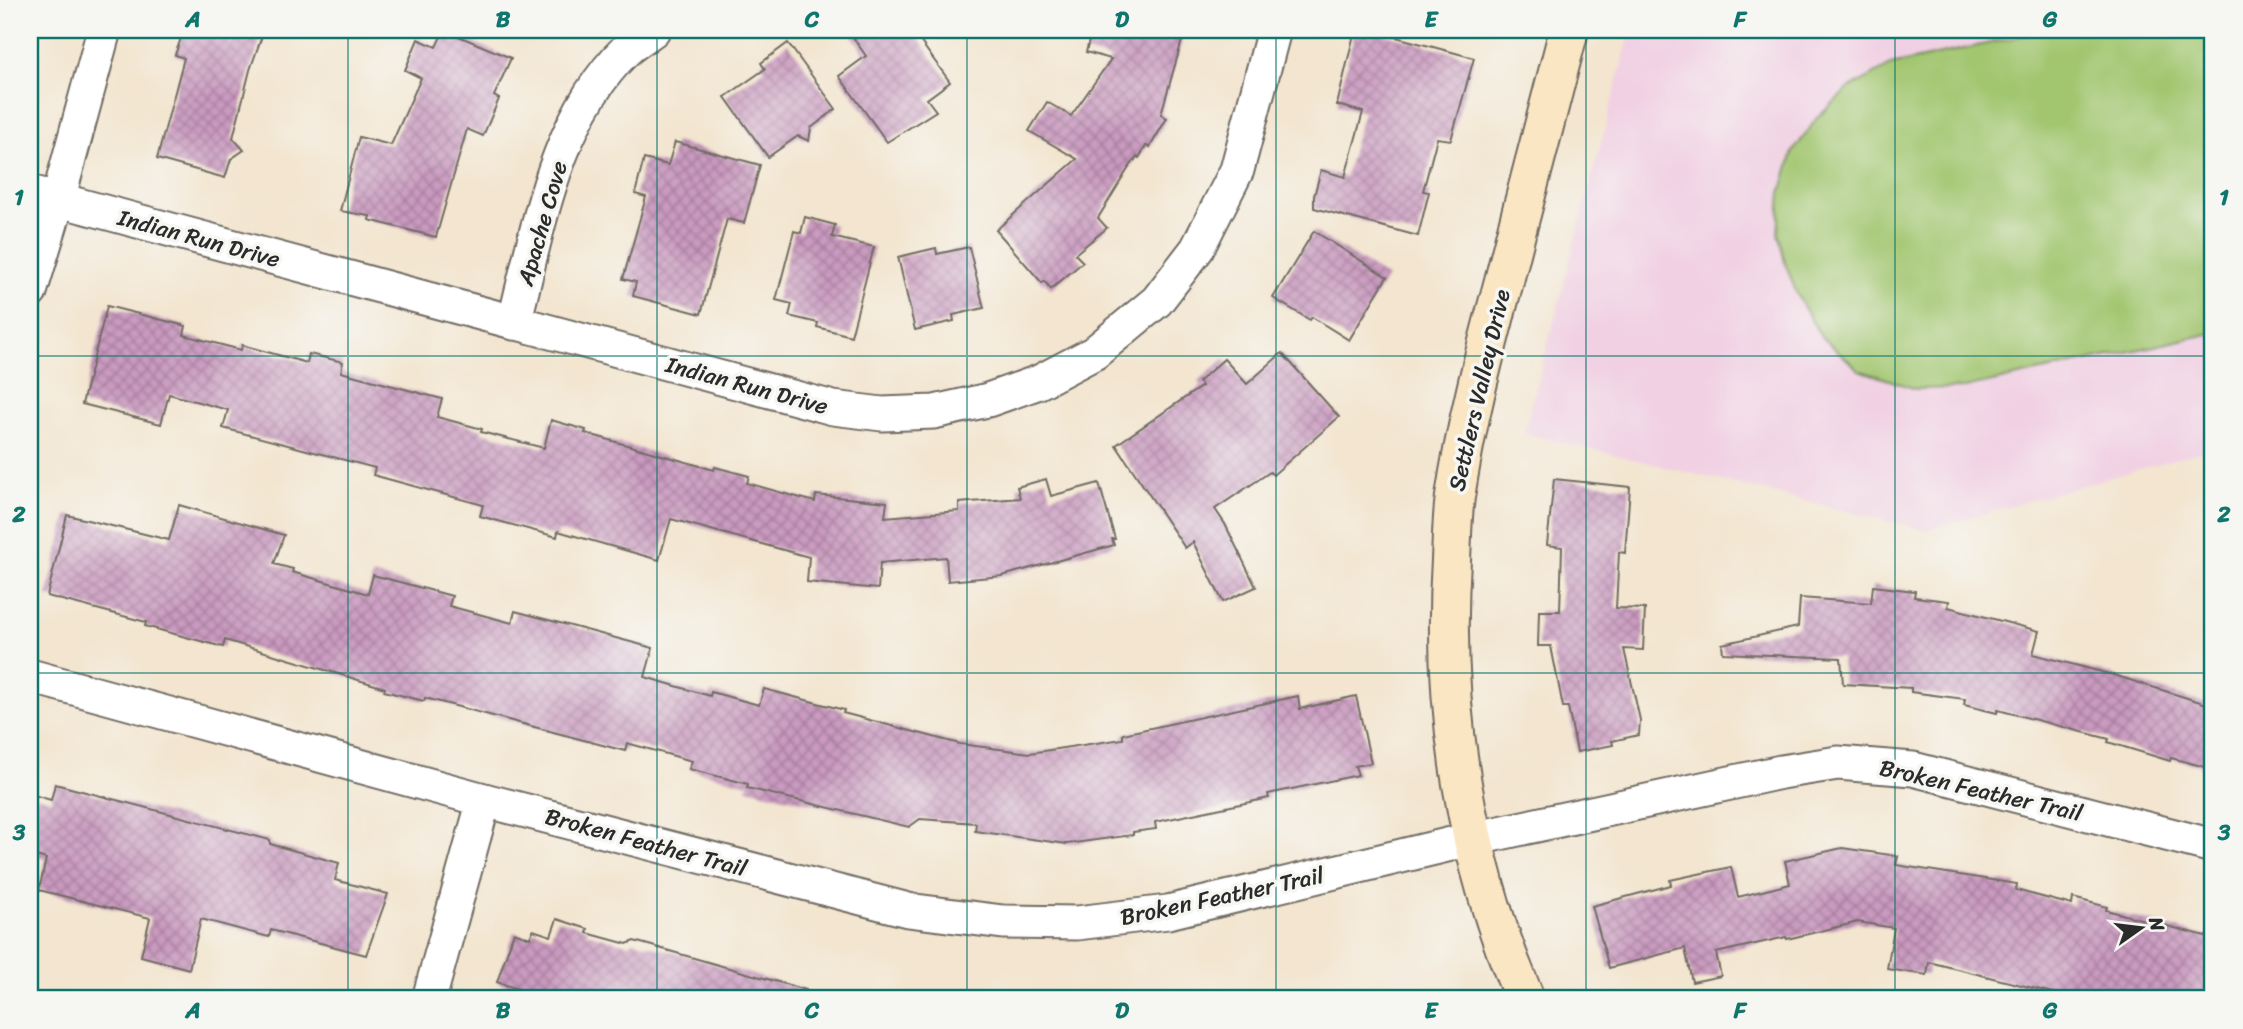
<svg xmlns="http://www.w3.org/2000/svg" width="2243" height="1029" viewBox="0 0 2243 1029" font-family="Sriracha,sans-serif">
<style>
.built{fill:#f1d0e3}
.grass{fill:#a2c670;stroke:#66784e;stroke-width:2}
.building{fill:url(#building-cross-hatch)}
.lines{fill:none;stroke-linecap:round;stroke-linejoin:round}
.street-casing{stroke:#716c64;stroke-width:37}
.secondary-casing{stroke:#716c64;stroke-width:42}
.street{stroke:#fff;stroke-width:33}
.secondary{stroke:#fbe6c4;stroke-width:38}
.grid{fill:none;stroke:#0f766e;stroke-width:2;stroke-opacity:0.55}
.labels{text-anchor:middle;stroke-width:7;stroke-linejoin:round;paint-order:stroke}
.street-label{font-size:23px;fill:#2b2b2b;stroke:#f6f6f2}
.neatline{fill:none;stroke:#0f766e;stroke-width:2.5}
.grid-label{font-size:23px;text-anchor:middle;font-weight:bold;fill:#0f766e}
</style>
<defs>
<pattern id="building-cross-hatch" width="8" height="8" patternUnits="userSpaceOnUse" patternTransform="scale(1.75)"><rect width="8" height="8" fill="#ca9ac0"/><path d="M0 0l8 8M0 8l8-8" fill="none" stroke="#a47e9c"/></pattern>
</defs>
<rect width="100%" height="100%" fill="#f6f6f2"/>
<filter id="ink" filterUnits="userSpaceOnUse"><feTurbulence type="fractalNoise" baseFrequency=".0143" numOctaves="2"/><feDisplacementMap in="SourceGraphic" scale="14" xChannelSelector="R" yChannelSelector="G"/><feConvolveMatrix kernelMatrix="1 2 1 2 8 2 1 2 1" color-interpolation-filters="sRGB"/></filter>
<filter id="wash" filterUnits="userSpaceOnUse"><feTurbulence type="fractalNoise" baseFrequency=".00686" numOctaves="4" result="noise"/><feDisplacementMap in="SourceGraphic" scale="28" xChannelSelector="R" yChannelSelector="G"/><feGaussianBlur stdDeviation="1.57" result="paint"/><feColorMatrix in="noise" values="0 0 0 0 0 0 0 0 0 0 0 0 0 0 0 0 0 1.4 0 .05"/><feComposite in="paint" operator="in"/></filter>
<g filter="url(#wash)">
<rect width="100%" height="100%" fill="#f3e5cf"/>
<!-- built -->
<polygon class="built" points="1631,30 2213,30 2213,448 1926,530 1524,433"/>
<!-- grass -->
<polygon class="grass" points="2049,30 2213,30 2213,333 1965,388 1916,389 1859,370 1820,335 1798,297 1785,263 1778,233 1781,193 1793,152 1817,118 1848,89 1891,65"/>
<g id="blocks">
<!-- building -->
<g class="building">
<polygon points="184,30 264,30 250,70 233,138 244,150 231,159 225,178 157,159 184,58 175,55"/>
<polygon points="444,30 511,58 494,96 499,99 483,136 467,129 436,237 369,220 370,216 340,211 359,137 391,145 421,78 405,70 418,39 436,47"/>
<polygon points="848,30 912,30 950,82 927,99 936,111 887,142 839,76 866,56"/>
<polygon points="1092,30 1185,30 1161,114 1167,118 1150,147 1146,146 1139,158 1137,157 1128,169 1098,218 1107,228 1075,254 1083,262 1051,289 1044,281 1042,283 996,230 1077,159 1029,131 1047,102 1071,116 1111,59 1086,52"/>
<polygon points="1355,30 1370,30 1474,58 1451,140 1437,138 1423,191 1429,192 1418,236 1314,208 1314,196 1321,170 1345,177 1363,112 1337,105"/>
<polygon points="788,43 836,109 811,128 809,141 798,136 768,157 725,97 765,69 761,63"/>
<polygon points="675,142 760,165 744,223 727,219 701,314 633,296 636,282 623,279 646,197 635,194 644,159 668,165"/>
<polygon points="805,217 835,225 832,237 874,247 851,336 817,327 818,323 789,316 792,304 776,300 794,231 801,233"/>
<polygon points="1314,231 1387,277 1349,340 1312,317 1310,320 1273,298"/>
<polygon points="969,247 984,308 953,315 954,321 915,330 898,257 936,248 937,254"/>
<polygon points="107,306 186,326 184,335 241,350 242,345 307,363 309,354 343,362 341,372 442,399 437,417 482,429 481,432 544,448 551,420 586,430 585,433 714,470 715,467 749,476 747,483 815,502 816,495 887,502 885,517 959,511 959,503 1020,498 1017,487 1046,479 1051,496 1099,483 1115,539 1112,539 1114,545 1002,576 948,581 946,557 880,563 878,589 807,582 809,557 671,519 659,560 558,531 557,537 480,516 483,505 373,475 375,468 223,428 228,410 169,394 161,424 82,404"/>
<polygon points="1282,353 1339,417 1273,475 1270,472 1215,509 1225,524 1256,587 1223,602 1193,542 1185,548 1116,445 1202,386 1198,382 1224,359 1247,384"/>
<polygon points="1554,479 1630,487 1625,553 1619,552 1616,608 1645,609 1643,650 1624,649 1640,720 1639,735 1612,741 1613,745 1577,752 1568,707 1563,707 1551,646 1538,646 1539,611 1560,611 1562,547 1547,545"/>
<polygon points="179,505 284,535 274,564 293,569 292,572 368,594 373,575 452,596 449,606 512,623 515,611 653,648 645,677 710,696 711,692 759,705 764,689 844,710 843,713 960,744 1030,753 1123,739 1123,734 1298,696 1300,709 1356,696 1371,763 1355,766 1358,775 1268,794 1269,798 1155,822 1156,829 1133,832 1133,835 1067,844 975,831 976,823 920,819 909,827 747,788 748,784 689,769 692,761 627,743 625,751 425,698 424,701 384,691 385,688 225,640 223,647 145,626 146,622 47,596 67,515 169,540"/>
<polygon points="1873,586 1915,591 1914,597 1949,601 1948,607 2039,631 2033,654 2117,676 2213,706 2213,769 2171,758 2170,761 2108,742 2109,739 1998,710 1997,713 1964,705 1965,699 1911,692 1911,688 1843,684 1841,658 1723,653 1722,644 1798,627 1800,598 1871,603"/>
<polygon points="55,784 270,840 270,844 339,863 335,880 388,894 366,955 271,930 269,937 201,919 189,969 141,956 150,918 39,890 46,859 30,854 30,794 51,800"/>
<polygon points="1842,848 1898,856 1896,865 2017,884 2016,890 2072,905 2073,898 2107,907 2106,910 2213,938 2213,999 2077,999 1929,962 1927,975 1887,969 1894,928 1858,922 1787,939 1786,937 1716,953 1721,976 1692,982 1685,948 1609,968 1592,906 1671,885 1670,880 1731,867 1738,897 1790,884 1785,861"/>
<polygon points="557,919 588,929 587,933 627,944 634,941 645,944 806,990 805,999 548,999 497,982 514,932 530,938 533,930 551,936"/>
</g>
</g>
</g>
<g filter="url(#ink)">
<use href="#blocks" fill-opacity="0" stroke="#716c64" stroke-width="2"/>
<g class="lines">
<defs>
<g id="street">
<polyline points="30,192 833,408 882,414 934,412 988,400 1039,382 1094,353 1157,301 1197,249 1237,170 1274,30"/>
<polyline points="30,292 58,200 104,30"/>
<path d="M 514,323 C 538,230 555,118 627,49 C 635,42 645,36 653,30"/>
<polyline points="30,676 484,800 908,910 1003,922 1077,923 1168,912 1472,839 1781,772 1838,763 1913,769 2213,846"/>
<polyline points="429,999 484,800"/>
</g>
<path id="secondary" d="M 1525,999 C 1466,862 1441,710 1451,560 C 1452,539 1452,518 1455,497 C 1466,424 1485,352 1504,281 C 1525,197 1547,113 1569,30"/>
</defs>
<!-- street casing -->
<use href="#street" class="street-casing"/>
<!-- secondary casing -->
<use href="#secondary" class="secondary-casing"/>
<!-- street -->
<use href="#street" class="street"/>
<!-- secondary -->
<use href="#secondary" class="secondary"/>
</g>
</g>
<!-- grid -->
<path class="grid" d="M 348,30 L 348,999M 657,30 L 657,999M 967,30 L 967,999M 1276,30 L 1276,999M 1586,30 L 1586,999M 1895,30 L 1895,999M 30,356 L 2213,356M 30,673 L 2213,673"/>
<g class="labels">
<!-- street labels -->
<g class="street-label">
<text transform="translate(542 223) rotate(-74)" y="8">Apache Cove</text>
<text transform="translate(199 238) rotate(15)" y="8">Indian Run Drive</text>
<text transform="translate(747 385) rotate(15)" y="8">Indian Run Drive</text>
<text transform="translate(1479 390) rotate(-77)" y="8">Settlers Valley Drive</text>
<text transform="translate(1981 790) rotate(13)" y="8">Broken Feather Trail</text>
<text transform="translate(646 842) rotate(15)" y="8">Broken Feather Trail</text>
<text transform="translate(1222 896) rotate(-12)" y="8">Broken Feather Trail</text>
</g>
</g>
<!-- margin -->
<rect width="2243" height="1029" fill="none" stroke="#f6f6f2" stroke-width="77"/>
<!-- north arrow -->
<g transform="translate(2141 928) rotate(76)" stroke="#f6f6f2" stroke-width="5" paint-order="stroke">
<path d="M0-5L12 26L0 18L-12 26Z" fill="#2b2b2b"/>
<text y="-10" font-size="19" font-weight="bold" text-anchor="middle" fill="#2b2b2b">N</text>
</g>
<rect x="38" y="38" width="2166" height="952" class="neatline"/>
<g class="grid-label">
<text x="193" y="27">A</text>
<text x="503" y="27">B</text>
<text x="812" y="27">C</text>
<text x="1122" y="27">D</text>
<text x="1431" y="27">E</text>
<text x="1740" y="27">F</text>
<text x="2050" y="27">G</text>
<text x="19" y="205">1</text>
<text x="2224" y="205">1</text>
<text x="19" y="522">2</text>
<text x="2224" y="522">2</text>
<text x="19" y="840">3</text>
<text x="2224" y="840">3</text>
<text x="193" y="1018">A</text>
<text x="503" y="1018">B</text>
<text x="812" y="1018">C</text>
<text x="1122" y="1018">D</text>
<text x="1431" y="1018">E</text>
<text x="1740" y="1018">F</text>
<text x="2050" y="1018">G</text>
</g>
</svg>
